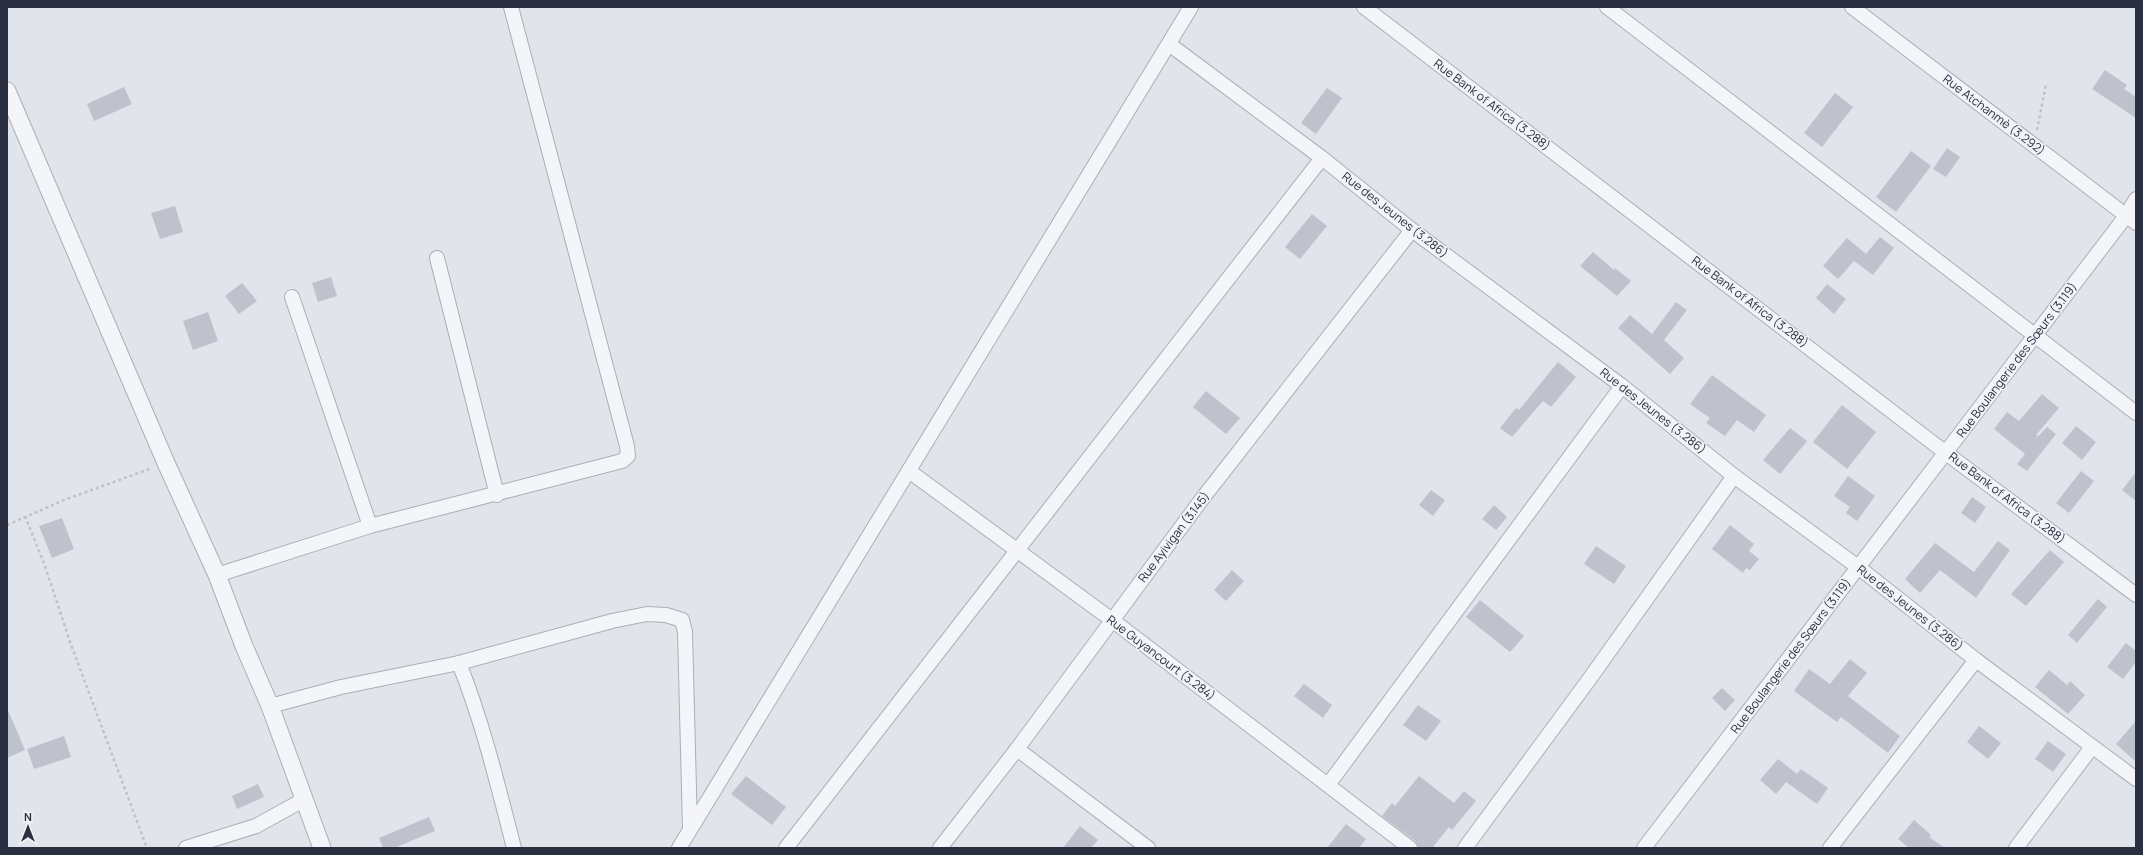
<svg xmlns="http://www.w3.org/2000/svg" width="2143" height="855" viewBox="0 0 2143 855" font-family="Manrope,sans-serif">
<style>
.building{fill:#bfc2cd}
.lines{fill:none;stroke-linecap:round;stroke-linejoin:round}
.minor-casing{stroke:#aaaeb8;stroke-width:16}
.tertiary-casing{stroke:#aaaeb8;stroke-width:19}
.path{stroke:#bfc2c9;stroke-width:2.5;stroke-dasharray:3 3;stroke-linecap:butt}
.minor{stroke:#f4f5f8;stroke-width:14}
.tertiary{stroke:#f4f5f8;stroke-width:17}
.labels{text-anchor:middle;stroke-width:3;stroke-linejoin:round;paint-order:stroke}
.street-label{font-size:12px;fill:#2a2f42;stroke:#f1f3f7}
</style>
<rect width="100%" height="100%" fill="#e1e4ea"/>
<!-- building -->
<g class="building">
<polygon points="2105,70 2127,85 2124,89 2136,97 2136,118 2092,89"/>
<polygon points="124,87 132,104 94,121 87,104"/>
<polygon points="1327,88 1342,98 1316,134 1301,123"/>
<polygon points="1835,93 1853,107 1822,147 1804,133"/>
<polygon points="1947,148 1960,157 1946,177 1933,169"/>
<polygon points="1911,151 1931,166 1896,212 1876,197"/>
<polygon points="175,206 183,232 160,239 151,213"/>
<polygon points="1312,214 1327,226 1300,259 1285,247"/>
<polygon points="1880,237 1894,248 1873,275 1854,261 1838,279 1823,266 1847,238 1866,254"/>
<polygon points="1593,252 1614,270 1615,268 1631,281 1617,296 1580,266"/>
<polygon points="331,277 337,296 318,302 312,283"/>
<polygon points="242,283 257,301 239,314 225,296"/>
<polygon points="1827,284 1846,299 1834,314 1816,298"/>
<polygon points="1676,302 1687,310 1664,340 1684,358 1670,374 1618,328 1630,315 1652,334"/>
<polygon points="208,312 218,341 193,350 183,321"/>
<polygon points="1558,362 1576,377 1551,407 1543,401 1512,437 1500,428 1516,408 1519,410"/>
<polygon points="1712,375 1766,415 1754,432 1737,420 1725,436 1706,423 1710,418 1690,404"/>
<polygon points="1206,391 1240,418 1226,434 1193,407"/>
<polygon points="2042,394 2059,408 2036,435 2038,436 2033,442 2047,427 2056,434 2027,471 2017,464 2025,454 1994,429 2007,412 2019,421"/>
<polygon points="1842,405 1876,432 1847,469 1813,442"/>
<polygon points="2076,426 2096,442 2082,460 2062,443"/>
<polygon points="1790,428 1807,441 1780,474 1763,460"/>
<polygon points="2081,471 2094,481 2069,513 2056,503"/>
<polygon points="2136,472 2136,501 2122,490"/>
<polygon points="1848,476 1875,496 1857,521 1846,513 1850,507 1834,496"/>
<polygon points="1431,490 1445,500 1433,516 1419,505"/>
<polygon points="1972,497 1986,507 1975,523 1961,513"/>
<polygon points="1494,505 1507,517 1496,530 1482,519"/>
<polygon points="62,518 74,549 52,558 39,526"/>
<polygon points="1730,525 1754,544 1749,551 1759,559 1750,570 1746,568 1743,573 1712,549"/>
<polygon points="1998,541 2010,550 1976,598 1940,570 1920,593 1905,579 1935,543 1974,572"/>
<polygon points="1596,546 1626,566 1614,584 1584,564"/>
<polygon points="2050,550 2064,562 2026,606 2011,594"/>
<polygon points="1232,570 1244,581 1226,601 1214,590"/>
<polygon points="2098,599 2107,607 2077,643 2068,635"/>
<polygon points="1480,600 1524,636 1510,652 1466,617"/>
<polygon points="2126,643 2136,651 2136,662 2123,679 2107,667"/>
<polygon points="1850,659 1867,673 1848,696 1900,736 1888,753 1841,717 1837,722 1794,691 1809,669 1830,684"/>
<polygon points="2049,670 2067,685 2070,681 2085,695 2068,714 2035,687"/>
<polygon points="1304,684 1332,705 1323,718 1294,696"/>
<polygon points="1722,688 1735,700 1725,711 1712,698"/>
<polygon points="1418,705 1441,721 1426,741 1403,725"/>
<polygon points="7,708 25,750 7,758"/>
<polygon points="2136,721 2136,762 2116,744"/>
<polygon points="1979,726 2001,743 1988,759 1967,742"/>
<polygon points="64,736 71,757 34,769 27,749"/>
<polygon points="2048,741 2066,754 2053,772 2035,759"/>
<polygon points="1778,759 1797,774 1801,769 1828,788 1817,804 1786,782 1776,794 1760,780"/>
<polygon points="746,776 786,807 772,825 731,794"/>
<polygon points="1419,776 1454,803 1464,791 1476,801 1452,830 1449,827 1432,848 1418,848 1415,841 1382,816 1392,803 1395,806"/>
<polygon points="258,784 264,797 237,809 232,796"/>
<polygon points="429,817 435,831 394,848 383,848 379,838"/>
<polygon points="1914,820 1931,835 1929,837 1945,848 1909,848 1898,839"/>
<polygon points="1346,824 1366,839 1359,848 1327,848"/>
<polygon points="1080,826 1098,840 1091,848 1063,848"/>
</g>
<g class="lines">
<defs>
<g id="minor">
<polyline points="1364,7 1946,453 2136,595"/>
<polyline points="1607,7 2136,413"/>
<polyline points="1852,7 2136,223"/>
<polyline points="1169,44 1322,158 1412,230 1622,386 1734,476 1858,567 1976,660 2136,779"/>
<polyline points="437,258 497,495"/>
<polyline points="292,297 370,526"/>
<polyline points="909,471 1112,620 1410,848"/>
<polyline points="217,575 370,526 622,461 628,456 627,446 511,7"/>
<path d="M 459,663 C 483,723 498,786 514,848"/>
<polyline points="270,706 341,687 459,663 612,621 647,614 666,615 682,620 685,632 690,829"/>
<polyline points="1017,749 1148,848"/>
<polyline points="1328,785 1622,386"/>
<polyline points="186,848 256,826 305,799"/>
<polyline points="679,848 1191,7"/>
<polyline points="786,848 1322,158"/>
<polyline points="940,848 1017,749 1202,499 1412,230"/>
<polyline points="1465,848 1588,681 1734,476"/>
<polyline points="1644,848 2126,216 2136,199"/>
<polyline points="1830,848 1976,660"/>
<polyline points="2016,848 2092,747"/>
</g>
<polyline id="tertiary" points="7,91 166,463 217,575 244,646 270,706 322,848"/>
</defs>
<!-- minor casing -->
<use href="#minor" class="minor-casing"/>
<!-- tertiary casing -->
<use href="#tertiary" class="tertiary-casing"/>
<!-- path -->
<g class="path">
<polyline points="2037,130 2046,84"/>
<polyline points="25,516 45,566 70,642 147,848"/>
<polyline points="7,525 64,500 152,468"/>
</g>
<!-- minor -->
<use href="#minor" class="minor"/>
<!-- tertiary -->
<use href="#tertiary" class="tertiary"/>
</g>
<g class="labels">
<!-- street labels -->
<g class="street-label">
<text transform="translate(1492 105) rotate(37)" y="4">Rue Bank of Africa (3.288)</text>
<text transform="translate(1994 115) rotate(37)" y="4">Rue Atchanmè (3.292)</text>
<text transform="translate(1395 215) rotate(38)" y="4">Rue des Jeunes (3.286)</text>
<text transform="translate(1750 302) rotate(37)" y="4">Rue Bank of Africa (3.288)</text>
<text transform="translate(2017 360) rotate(-53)" y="4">Rue Boulangerie des Sœurs (3.119)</text>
<text transform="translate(1653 411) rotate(38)" y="4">Rue des Jeunes (3.286)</text>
<text transform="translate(2007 498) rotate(37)" y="4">Rue Bank of Africa (3.288)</text>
<text transform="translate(1174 537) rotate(-53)" y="4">Rue Ayivigan (3.145)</text>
<text transform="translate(1910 608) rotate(38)" y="4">Rue des Jeunes (3.286)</text>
<text transform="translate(1791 656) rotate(-53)" y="4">Rue Boulangerie des Sœurs (3.119)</text>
<text transform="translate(1161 658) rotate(37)" y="4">Rue Guyancourt (3.284)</text>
</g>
</g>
<!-- border -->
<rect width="2143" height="855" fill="none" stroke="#2a2f42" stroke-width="16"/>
<!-- north arrow -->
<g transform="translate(28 827)" stroke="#f1f3f7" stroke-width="3" paint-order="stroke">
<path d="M0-3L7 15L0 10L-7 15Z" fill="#2a2f42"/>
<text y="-6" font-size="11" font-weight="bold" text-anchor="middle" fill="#2a2f42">N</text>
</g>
</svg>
